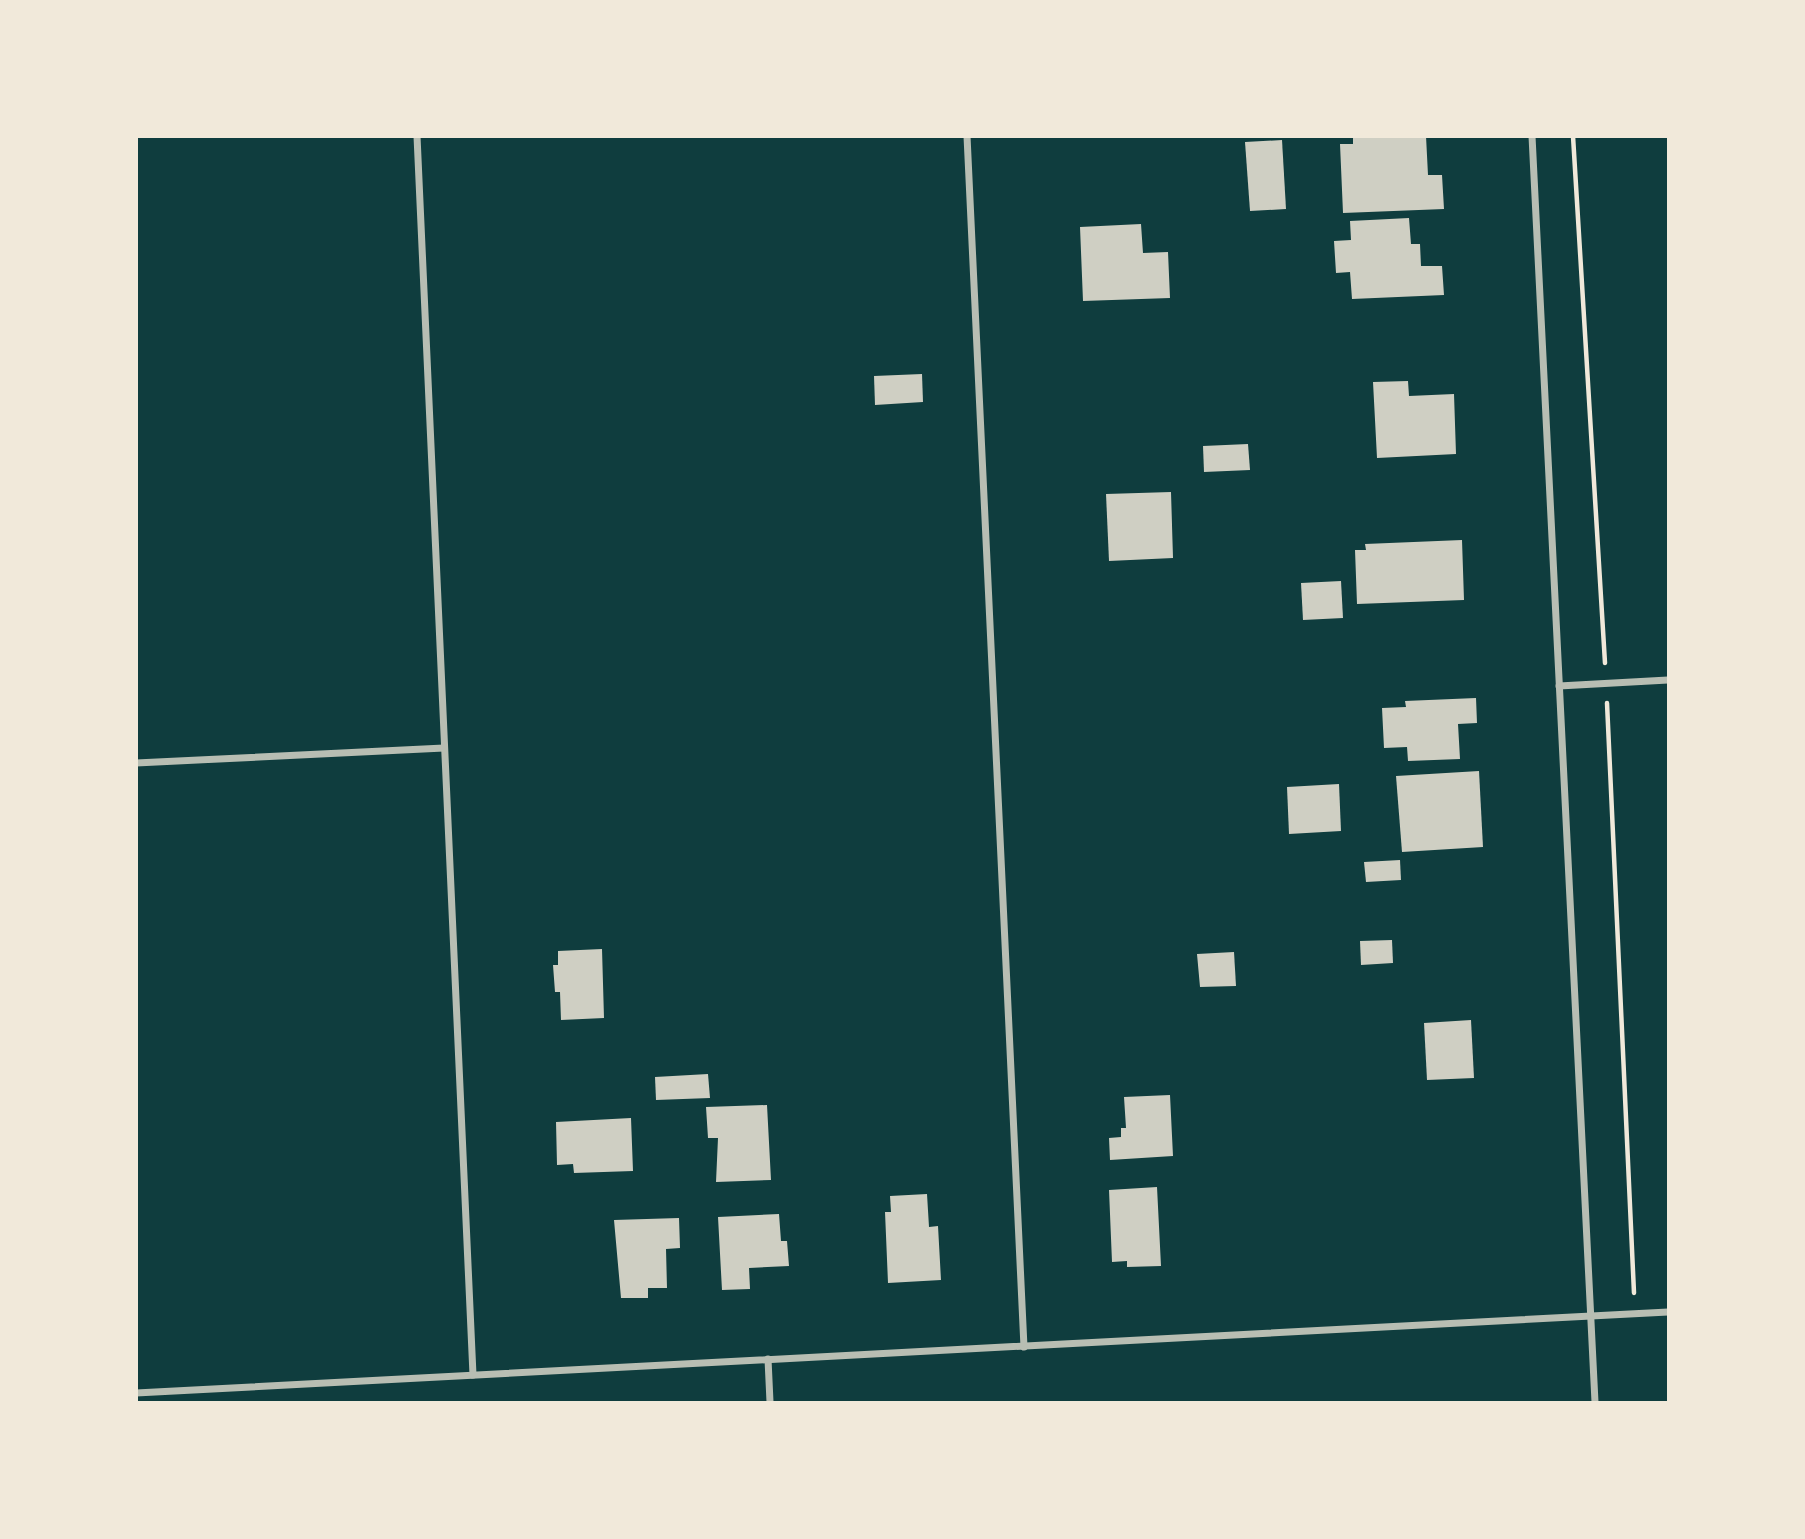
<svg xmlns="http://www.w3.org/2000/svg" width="1805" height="1539" viewBox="0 0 1805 1539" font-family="Cabin,sans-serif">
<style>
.building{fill:#cfcfc3}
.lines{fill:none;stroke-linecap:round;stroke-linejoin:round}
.path{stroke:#f1e9da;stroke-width:4.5}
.minor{stroke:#b8beb3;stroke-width:7}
</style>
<rect width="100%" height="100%" fill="#0f3d3e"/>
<!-- building -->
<g class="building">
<polygon points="1426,136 1428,175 1442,175 1444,209 1343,213 1340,144 1353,144 1353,138"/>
<polygon points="1282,140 1286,209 1250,211 1245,142"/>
<polygon points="1409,218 1411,244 1420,244 1421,266 1442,266 1444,295 1352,299 1350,272 1336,273 1334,241 1351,240 1350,221"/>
<polygon points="1141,224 1143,253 1168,252 1170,298 1083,301 1080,227"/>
<polygon points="922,374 923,402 875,405 874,376"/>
<polygon points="1408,381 1409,396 1454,394 1456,454 1377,458 1373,382"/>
<polygon points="1248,444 1250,470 1204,472 1203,446"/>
<polygon points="1171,492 1173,558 1109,561 1106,494"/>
<polygon points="1462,540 1464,600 1357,604 1355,550 1366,550 1365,544"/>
<polygon points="1341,581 1343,618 1303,620 1301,583"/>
<polygon points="1476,698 1477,723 1458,724 1460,759 1408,761 1407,747 1384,748 1382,708 1406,707 1405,701"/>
<polygon points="1479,771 1483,847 1402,852 1396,776"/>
<polygon points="1339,784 1341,831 1289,834 1287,787"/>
<polygon points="1400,860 1401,880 1366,882 1364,862"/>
<polygon points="1392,940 1393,963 1361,965 1360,941"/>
<polygon points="602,949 604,1018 561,1020 560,992 555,992 553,965 558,965 558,951"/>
<polygon points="1234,952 1236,986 1200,987 1197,954"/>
<polygon points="1471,1020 1474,1078 1427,1080 1424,1023"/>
<polygon points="708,1074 710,1098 656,1100 655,1077"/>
<polygon points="1170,1095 1173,1156 1110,1160 1109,1138 1121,1137 1121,1128 1126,1128 1124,1097"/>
<polygon points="767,1105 771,1180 716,1182 718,1138 708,1138 706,1107"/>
<polygon points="631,1118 633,1171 574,1173 573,1164 557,1165 556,1122"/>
<polygon points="1157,1187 1161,1266 1127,1267 1127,1261 1112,1262 1109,1190"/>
<polygon points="927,1194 929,1227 938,1226 941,1280 888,1283 885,1212 891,1212 890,1196"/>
<polygon points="779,1214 781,1241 787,1241 789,1266 749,1268 750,1289 722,1290 718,1217"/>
<polygon points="679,1218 680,1248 666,1249 667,1288 648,1288 648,1298 621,1298 614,1220"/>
</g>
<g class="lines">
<!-- path -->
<g class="path">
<polyline points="1573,136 1605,663"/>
<polyline points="1607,703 1634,1293"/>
</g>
<!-- minor -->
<g class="minor">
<polyline points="417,136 473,1375"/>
<polyline points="967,136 1024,1347"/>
<polyline points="1532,136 1595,1402"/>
<polyline points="1559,686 1668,680"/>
<polyline points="136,763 444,748"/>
<polyline points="768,1359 770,1402"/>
<polyline points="136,1393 1668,1312"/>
</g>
</g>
<!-- border -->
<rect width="1805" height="1539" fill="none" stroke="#f1e9da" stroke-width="276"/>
</svg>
